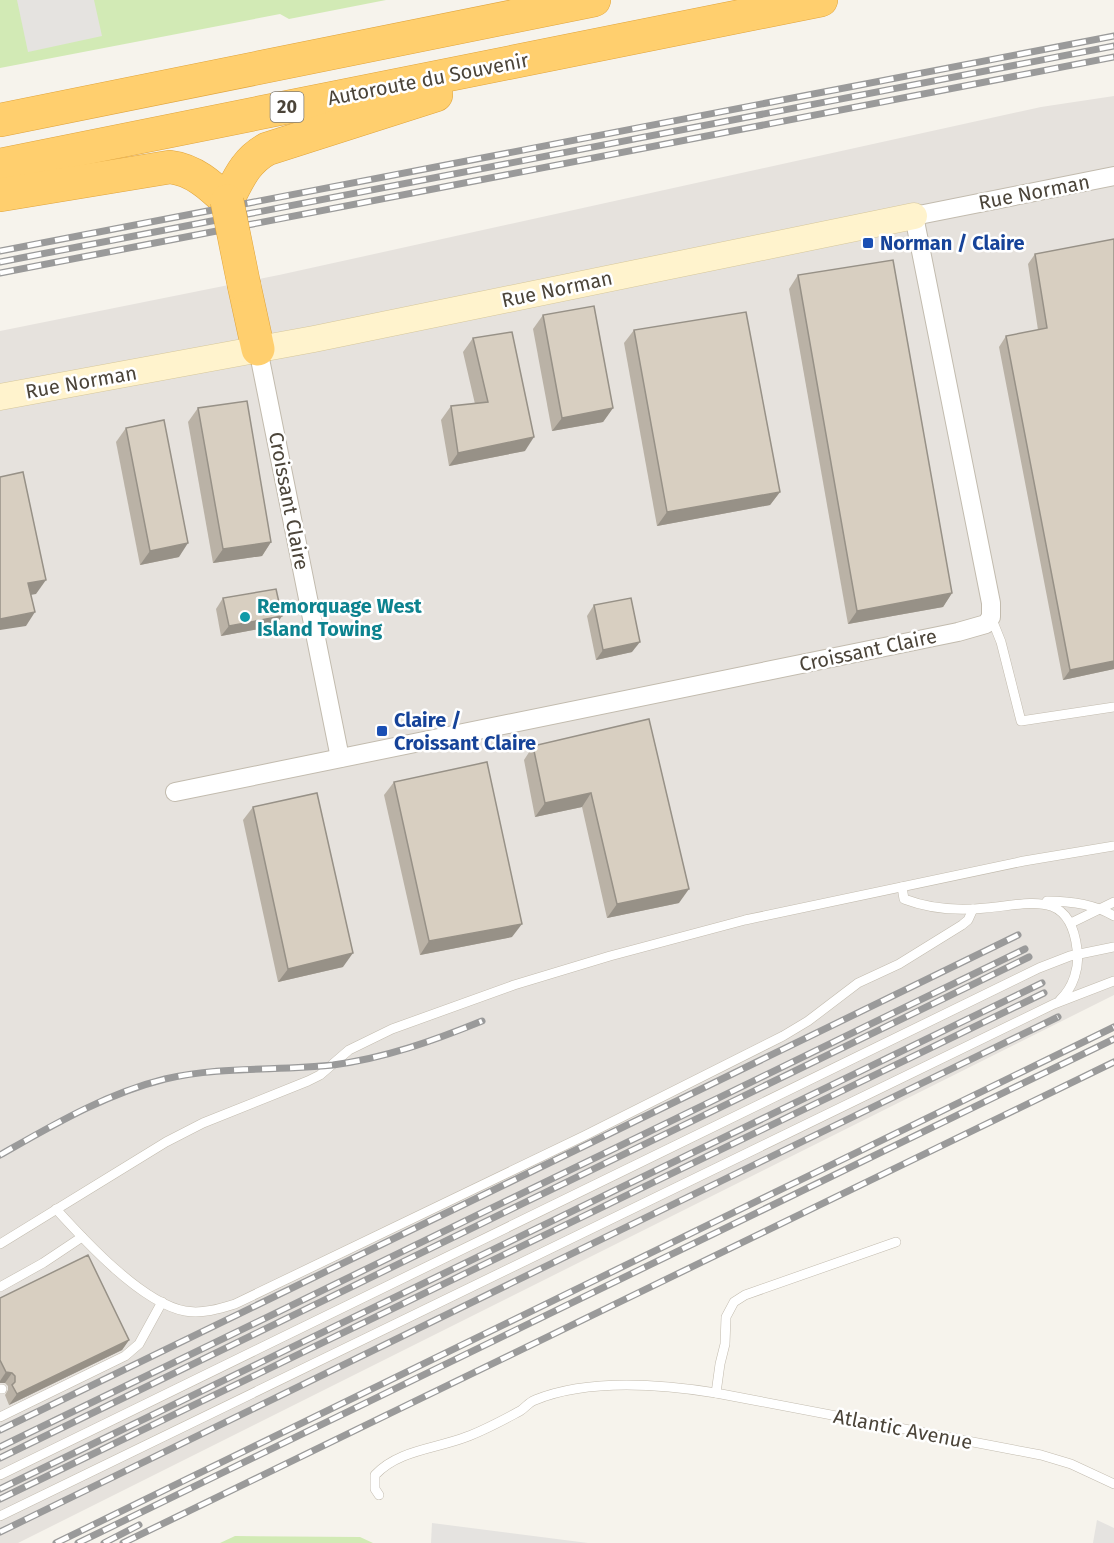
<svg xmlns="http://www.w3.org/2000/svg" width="1114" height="1543" viewBox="0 0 1114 1543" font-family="'Fira Sans',sans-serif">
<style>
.industrial{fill:#e6e2dd}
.green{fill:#d2eab5}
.parking{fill:#e5e3e0}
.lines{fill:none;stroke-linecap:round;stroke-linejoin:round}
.lane-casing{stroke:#c2bbae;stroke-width:10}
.street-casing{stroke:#c2bbae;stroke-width:20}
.secondary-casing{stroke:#d6c79b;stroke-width:27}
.highway-casing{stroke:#e0a43c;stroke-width:34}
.lane{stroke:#fff;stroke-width:9}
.street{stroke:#fff;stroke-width:18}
.secondary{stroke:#fff3cd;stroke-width:26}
.highway{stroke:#ffcf6e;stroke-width:33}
.rail-casing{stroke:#9a9a9a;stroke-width:7}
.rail{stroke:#fff;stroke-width:4.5;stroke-dasharray:14;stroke-linecap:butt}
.highway-bridge-casing{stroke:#e0a43c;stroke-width:34;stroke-linecap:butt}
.highway-bridge{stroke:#ffcf6e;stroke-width:33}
.wall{fill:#bab2a6}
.shaded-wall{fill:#979187}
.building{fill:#d8cfc1;stroke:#979187;stroke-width:1.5}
.transit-dot{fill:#1a4fb4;stroke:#fff;stroke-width:2}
.culture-dot{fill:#0f9aa8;stroke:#fff;stroke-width:2}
.labels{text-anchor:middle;stroke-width:5;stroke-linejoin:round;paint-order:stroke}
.shield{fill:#fff;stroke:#817c74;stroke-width:1.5}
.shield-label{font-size:18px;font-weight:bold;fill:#4b4439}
.street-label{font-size:20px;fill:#4b4439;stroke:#fff}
.transit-label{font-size:20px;font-weight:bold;fill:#164399;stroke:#fff;text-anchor:start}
.culture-label{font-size:20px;font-weight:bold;fill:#0d838f;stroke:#fff;text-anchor:start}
</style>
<rect width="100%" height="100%" fill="#f6f3ec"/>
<!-- industrial -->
<polygon class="industrial" points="1114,96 1114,995 18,1543 0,1543 0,331 279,275 1041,107"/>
<!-- green -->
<g class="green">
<polygon points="0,0 386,0 289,19 280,14 0,68"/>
<polygon points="235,1536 360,1537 373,1543 220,1543"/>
</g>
<!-- parking -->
<g class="parking">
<polygon points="17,0 94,0 102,36 28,52"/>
<polygon points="1097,1520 1114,1528 1114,1543 1093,1543"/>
<polygon points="432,1523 588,1543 431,1543"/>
</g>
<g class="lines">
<defs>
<g id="lane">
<polyline points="991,617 1001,642 1021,721 1114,707"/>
<path d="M 902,887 L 904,899 C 930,909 958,911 986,908 C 1030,904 1070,889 1077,949 C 1080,967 1073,988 1060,1000"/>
<path d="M 1047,901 C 1070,901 1094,904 1114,916"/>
<polyline points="1071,923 1114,902"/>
<path d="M 56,1209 C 85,1241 142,1303 185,1311 C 202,1314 219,1309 235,1304 L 584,1136 L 783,1036 L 808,1021 L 858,983 L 899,964 L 962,925 L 968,920 L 973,909"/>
<polyline points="896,1242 745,1295 734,1302 726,1317 725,1344 720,1364 716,1393 1041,1455 1071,1464 1114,1484"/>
<polyline points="0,1244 166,1142 203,1123 308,1081 320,1075 349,1050 392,1029 514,985 610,956 745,920 1024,861 1114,846"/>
<polyline points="0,1287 43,1263 82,1237"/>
<polyline points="0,1389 2,1389"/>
<polyline points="0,1417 125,1356 139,1344 162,1302"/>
<polyline points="0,1475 1039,968 1070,956 1114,947"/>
<path d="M 379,1495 L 375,1489 L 375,1475 C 398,1450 435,1449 466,1437 C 485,1430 503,1420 520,1411 C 525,1408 529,1402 535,1400 C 589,1378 660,1384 716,1393"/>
<polyline points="0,1516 1054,1004 1114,981"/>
</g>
<g id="street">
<polyline points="258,349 340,758"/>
<polyline points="175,792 958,632 986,624 991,617 991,603 914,216 1114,176"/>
</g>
<polyline id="secondary" points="0,397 314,339 914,216"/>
<g id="highway">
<polyline points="0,120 594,0"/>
<polyline points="0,165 821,0"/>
<path d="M 0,195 L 170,167 C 194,170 210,185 227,201 C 238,180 245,161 267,149 L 436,95"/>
<polyline points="244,285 258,349"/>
</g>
</defs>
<!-- lane casing -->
<use href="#lane" class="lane-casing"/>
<!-- street casing -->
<use href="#street" class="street-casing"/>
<!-- secondary casing -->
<use href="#secondary" class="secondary-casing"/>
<!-- highway casing -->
<use href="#highway" class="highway-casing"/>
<!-- lane -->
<use href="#lane" class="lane"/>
<!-- street -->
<use href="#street" class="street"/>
<!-- secondary -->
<use href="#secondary" class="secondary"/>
<!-- highway -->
<use href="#highway" class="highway"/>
<defs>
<g id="rail">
<polyline points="0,251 1114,36"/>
<polyline points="0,262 1114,46"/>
<polyline points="0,273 1114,57"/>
<path d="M 0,1155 C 53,1125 105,1094 165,1079 C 220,1066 278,1071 333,1065 C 385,1058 433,1041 482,1021"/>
<polyline points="0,1430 1018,935"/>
<polyline points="0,1447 1025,949"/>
<polyline points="0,1458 1029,957"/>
<polyline points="0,1489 1042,983"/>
<polyline points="0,1499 1044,993"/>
<polyline points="0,1532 1058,1017"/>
<polyline points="56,1543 1114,1027"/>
<polyline points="78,1543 1114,1039"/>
<polyline points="104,1543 139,1525"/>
<polyline points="123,1543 1114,1062"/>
</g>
</defs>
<!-- rail casing -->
<use href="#rail" class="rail-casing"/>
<!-- rail -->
<use href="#rail" class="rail"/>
<defs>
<polyline id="highway-bridge" points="227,201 244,285"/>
</defs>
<!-- highway-bridge casing -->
<use href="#highway-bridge" class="highway-bridge-casing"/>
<!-- highway-bridge -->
<use href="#highway-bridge" class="highway-bridge"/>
</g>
<!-- wall -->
<g class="wall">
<polygon points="1114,239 1114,669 1063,680 999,347 1006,336 1038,330 1028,264 1035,254"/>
<polygon points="798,275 952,593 943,607 848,624 789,289"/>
<polygon points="543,315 613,408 603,422 552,431 533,329"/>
<polygon points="634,330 780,492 770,505 657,526 624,343"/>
<polygon points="473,338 525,451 449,466 441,420 451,406 475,404 463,352"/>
<polygon points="198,408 271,542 262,556 213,563 188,422"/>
<polygon points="126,428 179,557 140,565 116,442"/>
<polygon points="223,598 282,616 275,626 221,636 216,609"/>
<polygon points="594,605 632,652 596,660 587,616"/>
<polygon points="649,719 679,903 607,918 582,807 535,817 524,760 533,746"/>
<polygon points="394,782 512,937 420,955 384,795"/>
<polygon points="253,807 343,967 278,982 243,820"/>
<polygon points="0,1298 129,1340 122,1350 9,1405 5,1395 8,1390 8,1386 5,1383 0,1383"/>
</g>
<!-- shaded-wall -->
<g class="shaded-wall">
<polygon points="613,408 603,422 552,431 562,418"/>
<polygon points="534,437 525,451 449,466 458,453"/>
<polygon points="780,492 770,505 657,526 667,512"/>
<polygon points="271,542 262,556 213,563 223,549"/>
<polygon points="188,543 179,557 140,565 150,551"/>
<polygon points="46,580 36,594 19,597 28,583"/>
<polygon points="952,593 943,607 848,624 857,611"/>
<polygon points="35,612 26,626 0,630 0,619"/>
<polygon points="282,616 275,626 221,636 229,626"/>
<polygon points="640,642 632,652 596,660 603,650"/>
<polygon points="1114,661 1114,669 1063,680 1070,670"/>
<polygon points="591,793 582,807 535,817 545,803"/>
<polygon points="689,889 679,903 607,918 617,904"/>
<polygon points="522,924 512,937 420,955 429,941"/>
<polygon points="353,953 343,967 278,982 288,969"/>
<polygon points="129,1340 122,1350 9,1405 17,1394"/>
<polygon points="6,1372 12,1373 5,1383 0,1383 0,1381"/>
</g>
<!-- building -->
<g class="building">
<polygon points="1114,239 1114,661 1070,670 1006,336 1047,328 1035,254"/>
<polygon points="893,260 952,593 857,611 798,275"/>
<polygon points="594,306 613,408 562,418 543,315"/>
<polygon points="746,312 780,492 667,512 634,330"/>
<polygon points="512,332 534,437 458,453 451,406 488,402 473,338"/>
<polygon points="247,401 271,542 223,549 198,408"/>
<polygon points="164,420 188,543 150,551 126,428"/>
<polygon points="23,472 46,580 28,583 35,612 0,619 0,477"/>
<polygon points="276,589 282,616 229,626 223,598"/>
<polygon points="631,598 640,642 603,650 594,605"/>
<polygon points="649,719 689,889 617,904 591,793 545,803 533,746"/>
<polygon points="487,762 522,924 429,941 394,782"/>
<polygon points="317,793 353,953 288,969 253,807"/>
<polygon points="88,1255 129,1340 17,1394 12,1385 15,1382 15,1376 12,1373 6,1372 0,1360 0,1298"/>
</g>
<!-- markers -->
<g class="transit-dot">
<rect x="862" y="237" width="12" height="12" rx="3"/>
<rect x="376" y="725" width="12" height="12" rx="3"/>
</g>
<circle class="culture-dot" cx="245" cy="617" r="6"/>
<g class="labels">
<!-- shield labels -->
<rect class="shield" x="270.5" y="92" width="33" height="30" rx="4.5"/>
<g class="shield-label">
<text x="287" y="113">20</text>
</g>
<!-- street labels -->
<g class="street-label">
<text transform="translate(428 79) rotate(-11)" y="7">Autoroute du Souvenir</text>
<text transform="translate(1034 192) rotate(-11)" y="7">Rue Norman</text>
<text transform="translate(557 289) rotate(-12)" y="7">Rue Norman</text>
<text transform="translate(81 382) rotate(-10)" y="7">Rue Norman</text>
<text transform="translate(289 501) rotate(79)" y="7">Croissant Claire</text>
<text transform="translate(868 650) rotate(-12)" y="7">Croissant Claire</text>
<text transform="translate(903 1429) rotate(11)" y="7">Atlantic Avenue</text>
</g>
<!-- transit labels -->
<g class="transit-label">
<text x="880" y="250">Norman / Claire</text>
<text x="394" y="727">Claire /<tspan x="394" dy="23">Croissant Claire</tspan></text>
</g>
<!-- culture labels -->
<g class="culture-label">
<text x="257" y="613">Remorquage West<tspan x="257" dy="23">Island Towing</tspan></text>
</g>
</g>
</svg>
